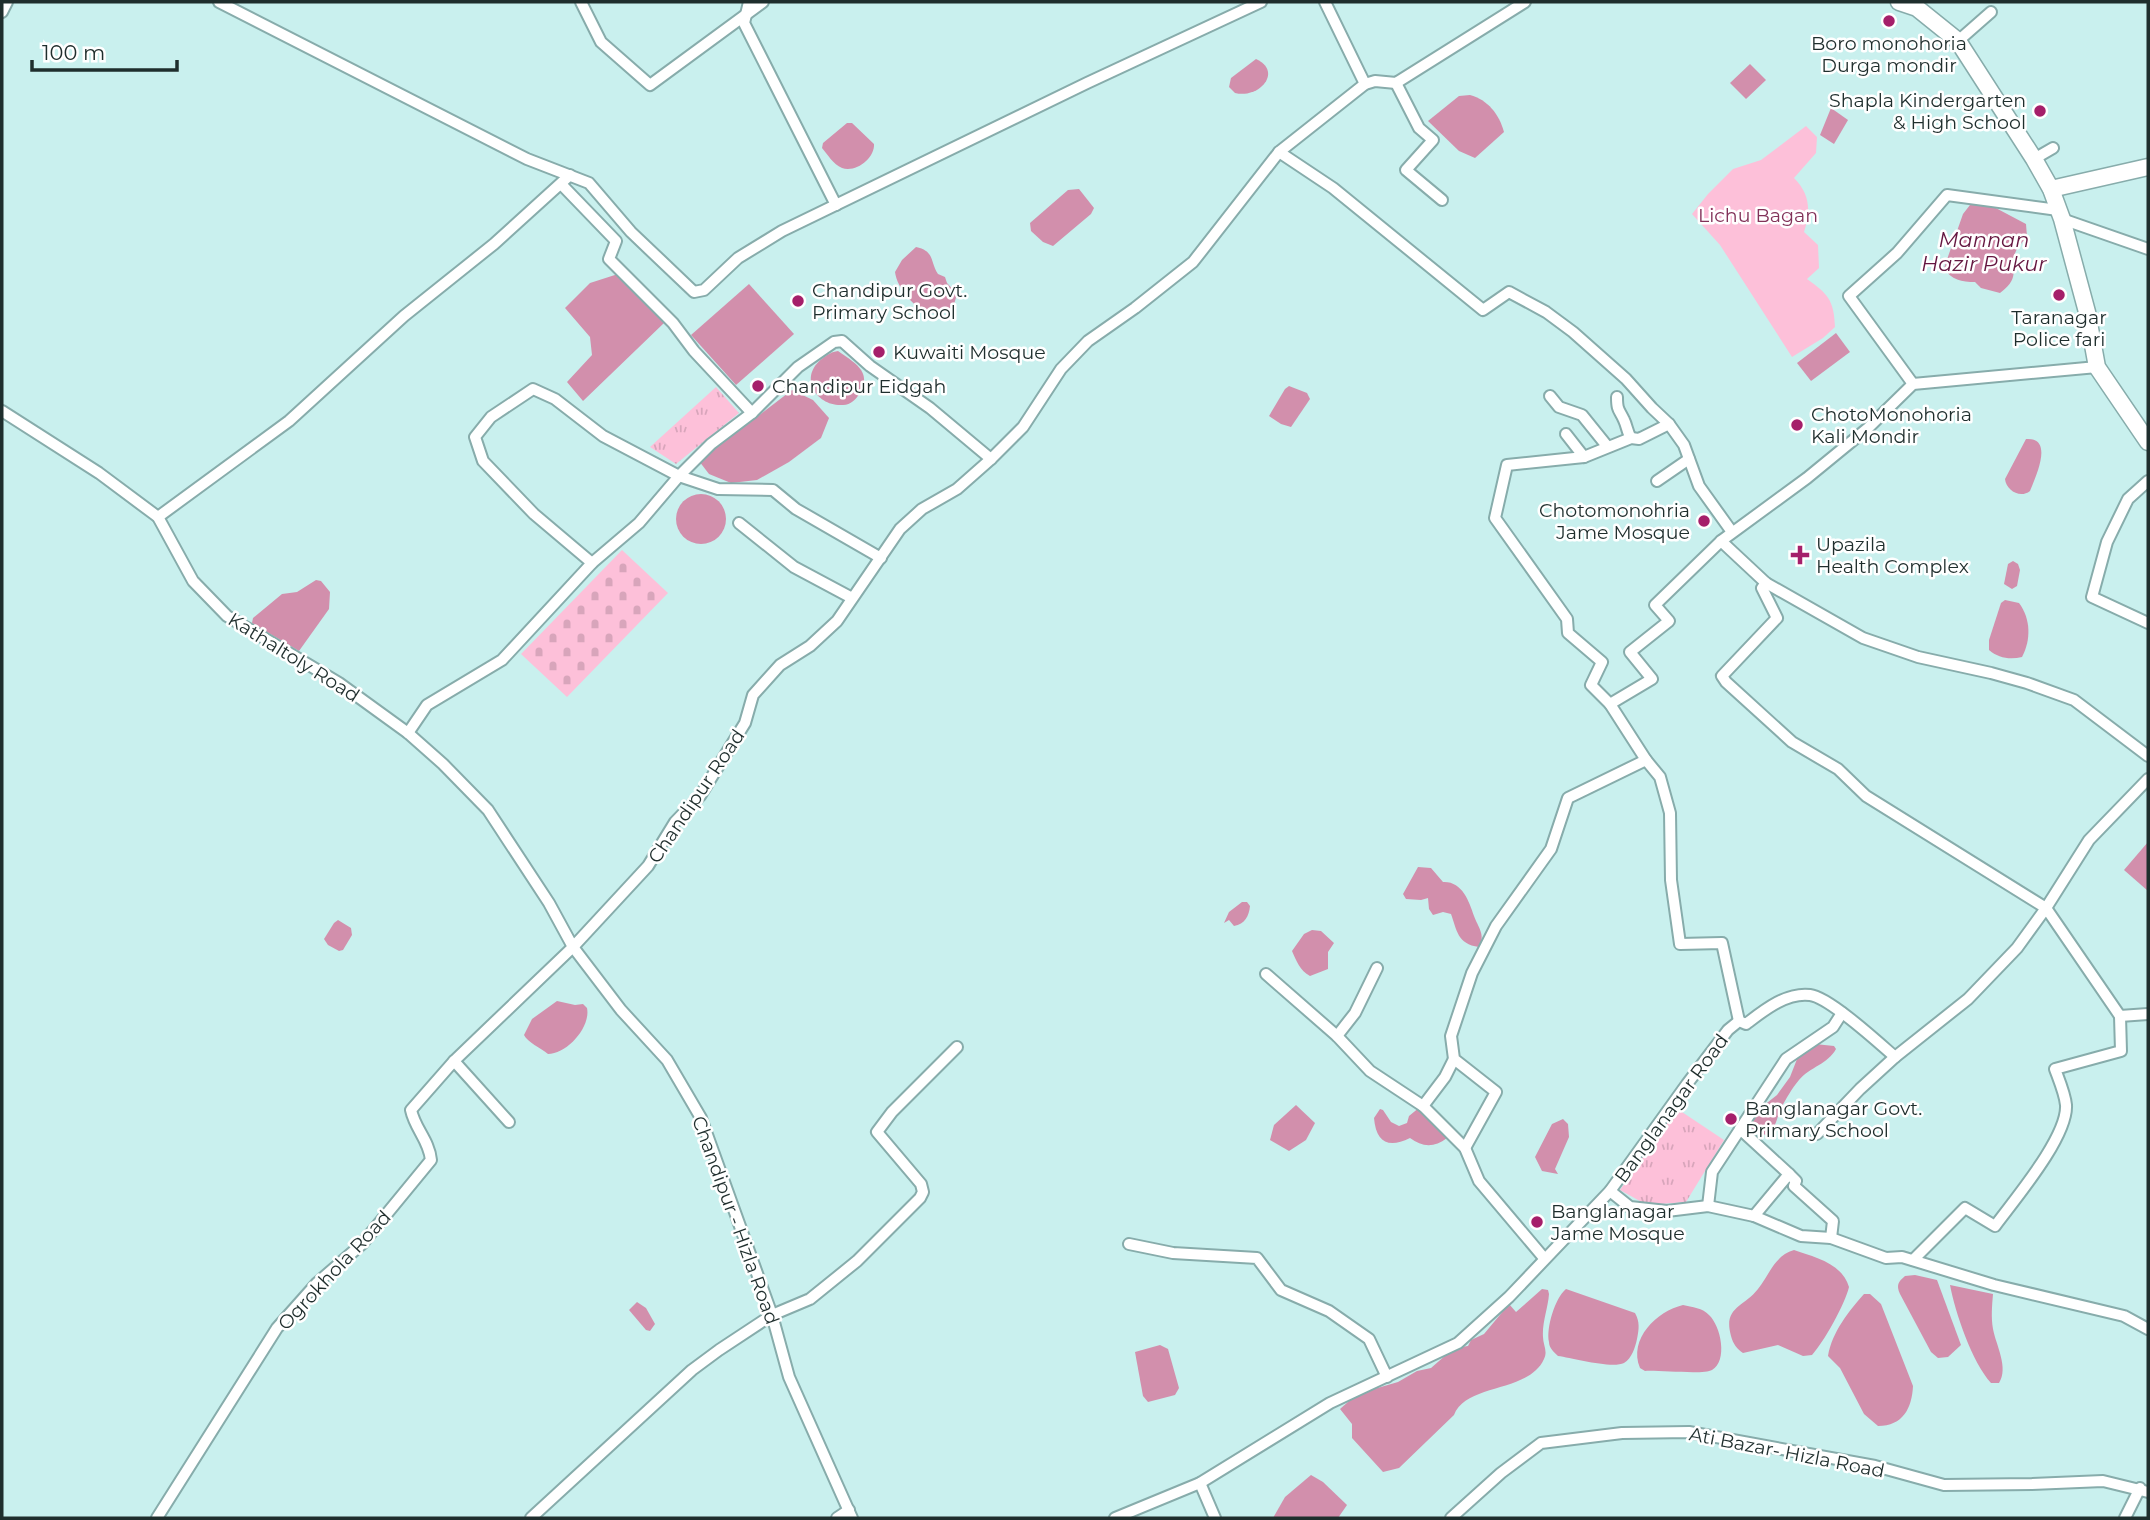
<svg xmlns="http://www.w3.org/2000/svg" width="2150" height="1520" viewBox="0 0 2150 1520" font-family="Montserrat,sans-serif">
<style>
.grass{fill:url(#grass-tufts)}
.cemetery{fill:url(#cemetery-stones)}
.garden{fill:#fdc0d9}
.water{fill:#d28fac}
.lines{fill:none;stroke-linecap:round;stroke-linejoin:round}
.street-casing{stroke:#87acab;stroke-width:14}
.secondary-casing{stroke:#87acab;stroke-width:19}
.street{stroke:#fff;stroke-width:10}
.secondary{stroke:#fff;stroke-width:16}
.poi-dot{fill:#a51f6a;stroke:#fff;stroke-width:2.5}
.labels{text-anchor:middle;stroke-width:5;stroke-linejoin:round;paint-order:stroke}
.poi-label{font-size:19px;fill:#1f2e2d;stroke:#fff;text-anchor:start}
.park-label{font-size:19px;fill:#823259;stroke:#fff}
.street-label{font-size:19px;fill:#1f2e2d;stroke:#fff}
.water-label{font-size:21px;font-style:italic;fill:#651741;stroke:#fff}
</style>
<defs>
<pattern id="grass-tufts" width="24" height="20" patternUnits="userSpaceOnUse" patternTransform="scale(1.75)"><rect width="24" height="20" fill="#fdc0d9"/><path d="M3 7l-1-3M5 7V3M7 7l1-3M15 17l-1-3M17 17v-4M19 17l1-3" fill="none" stroke="#d8a5bb"/></pattern>
<pattern id="cemetery-stones" width="16" height="16" patternUnits="userSpaceOnUse" patternTransform="scale(1.75)"><rect width="16" height="16" fill="#fdc0d9"/><path d="M2 7V4a2 2 0 0 1 4 0v3zM10 15v-3a2 2 0 0 1 4 0v3z" fill="#d8a5bb"/></pattern>
</defs>
<rect width="100%" height="100%" fill="#c9f0ee"/>
<!-- grass -->
<g class="grass">
<polygon points="716,387 739,413 676,464 650,447"/>
<polygon points="1676,1108 1724,1140 1686,1202 1647,1205 1620,1190"/>
</g>
<!-- cemetery -->
<polygon class="cemetery" points="622,550 668,593 567,697 521,654"/>
<!-- garden -->
<path class="garden" d="M 1806,126 L 1817,137 L 1816,153 L 1794,178 C 1810,194 1811,211 1804,232 L 1818,245 L 1819,268 L 1807,279 C 1828,294 1834,300 1835,327 L 1823,338 L 1792,357 L 1720,245 L 1692,214 L 1708,194 L 1733,169 L 1761,160 Z"/>
<!-- water -->
<g class="water">
<path d="M 1256,59 C 1283,71 1260,99 1235,93 L 1229,87 L 1231,78 Z"/>
<polygon points="1750,64 1766,80 1746,99 1730,83"/>
<path d="M 1470,95 C 1488,100 1499,114 1504,132 L 1475,158 L 1459,151 L 1428,121 L 1459,96 Z"/>
<polygon points="1831,108 1848,120 1834,144 1820,135"/>
<path d="M 847,123 L 852,123 L 874,144 C 875,158 856,173 842,168 C 833,164 828,155 822,148 L 823,143 Z"/>
<polygon points="1079,189 1094,208 1091,214 1053,246 1043,242 1031,231 1030,223 1068,190"/>
<path d="M 1979,203 L 1984,207 L 1992,206 L 2026,224 L 2027,237 C 2024,241 2018,246 2016,251 C 2008,268 2023,276 2000,293 L 1981,288 L 1975,282 C 1962,282 1951,280 1944,268 L 1963,214 L 1970,205 Z"/>
<path d="M 916,247 C 935,251 930,262 938,274 L 945,277 L 947,283 L 957,294 L 953,308 C 946,310 939,314 931,313 C 914,309 897,288 895,272 L 902,260 Z"/>
<polygon points="618,274 664,323 583,401 567,382 592,355 590,337 565,308 590,283"/>
<polygon points="749,284 794,334 736,385 691,335"/>
<polygon points="1836,333 1850,352 1811,381 1797,363"/>
<path d="M 838,351 C 853,362 873,371 860,393 C 856,399 851,405 843,405 C 817,407 797,377 823,358 C 829,354 831,352 838,351 Z"/>
<polygon points="1289,386 1307,393 1310,399 1291,427 1281,424 1269,416 1285,389"/>
<polygon points="792,390 813,400 829,418 821,438 789,462 757,480 731,483 709,474 699,461"/>
<path d="M 2026,439 C 2055,437 2035,478 2030,491 C 2020,499 2006,490 2005,479 Z"/>
<circle cx="701" cy="519" r="25"/>
<polygon points="2013,561 2018,564 2020,570 2017,586 2012,589 2004,584 2008,564"/>
<polygon points="316,580 321,581 330,592 329,609 299,651 252,623 253,618 282,594 297,592"/>
<path d="M 2005,600 L 2019,603 C 2031,619 2031,640 2022,657 C 2010,660 1998,658 1989,650 L 1989,640 L 2001,603 Z"/>
<polygon points="2148,842 2148,891 2124,870"/>
<path d="M 1418,867 L 1431,868 L 1443,882 C 1462,881 1469,901 1474,916 C 1478,927 1486,935 1479,947 C 1457,944 1457,930 1451,914 L 1443,912 L 1433,915 L 1429,909 L 1428,898 L 1421,900 L 1406,899 L 1403,894 Z"/>
<path d="M 1242,902 L 1247,902 L 1250,906 C 1249,916 1245,924 1234,926 L 1229,920 L 1224,923 L 1229,912 Z"/>
<polygon points="338,920 351,928 352,935 343,950 339,951 328,945 324,939 334,923"/>
<path d="M 1312,930 L 1321,931 L 1334,943 L 1328,952 L 1328,969 L 1310,976 C 1300,971 1296,960 1292,951 L 1304,934 Z"/>
<path d="M 557,1001 L 575,1005 L 583,1004 L 587,1008 C 591,1027 567,1054 548,1054 C 541,1048 527,1042 524,1035 L 532,1019 Z"/>
<path d="M 1815,1044 L 1834,1046 L 1836,1049 C 1828,1064 1810,1067 1799,1080 C 1792,1088 1786,1099 1781,1108 C 1776,1119 1777,1128 1766,1135 L 1756,1132 L 1749,1126 L 1749,1122 L 1758,1110 L 1777,1095 L 1790,1077 L 1799,1054 Z"/>
<polygon points="1296,1105 1315,1123 1306,1140 1289,1151 1270,1140 1274,1125"/>
<path d="M 1420,1107 L 1447,1134 L 1447,1138 C 1434,1148 1422,1147 1410,1138 C 1388,1149 1376,1142 1374,1118 L 1380,1109 L 1383,1110 L 1391,1122 L 1399,1126 L 1407,1123 L 1409,1116 Z"/>
<polygon points="1563,1119 1568,1124 1569,1137 1555,1169 1558,1174 1542,1171 1535,1157 1552,1124"/>
<path d="M 1794,1250 C 1814,1257 1842,1263 1849,1287 C 1845,1304 1824,1342 1812,1355 L 1803,1356 L 1778,1345 L 1743,1353 C 1737,1349 1733,1344 1731,1336 C 1723,1307 1743,1308 1758,1289 C 1770,1274 1774,1256 1794,1250 Z"/>
<path d="M 1915,1275 L 1937,1280 L 1961,1345 L 1948,1357 L 1938,1358 L 1931,1352 L 1900,1294 C 1896,1285 1898,1282 1905,1276 Z"/>
<path d="M 1950,1285 L 1993,1294 C 1992,1306 1991,1317 1993,1329 C 1996,1345 2009,1368 1999,1383 L 1991,1383 C 1972,1362 1955,1312 1950,1285 Z"/>
<path d="M 1542,1289 L 1548,1290 L 1549,1294 C 1548,1308 1542,1323 1543,1337 C 1543,1345 1548,1351 1544,1359 C 1529,1393 1466,1383 1454,1415 L 1399,1468 L 1383,1472 L 1352,1438 L 1352,1424 L 1340,1409 L 1357,1394 L 1398,1382 L 1417,1371 L 1431,1368 L 1454,1348 L 1468,1346 L 1471,1340 L 1484,1334 L 1509,1304 L 1516,1312 Z"/>
<path d="M 1566,1289 L 1635,1313 C 1640,1322 1639,1329 1637,1339 C 1635,1348 1632,1358 1624,1363 C 1612,1369 1573,1358 1558,1356 C 1554,1352 1549,1348 1549,1342 C 1546,1328 1555,1298 1566,1289 Z"/>
<path d="M 1864,1294 L 1870,1294 L 1881,1304 L 1913,1386 C 1912,1408 1903,1426 1878,1426 L 1864,1414 L 1840,1368 L 1828,1356 C 1832,1332 1849,1311 1864,1294 Z"/>
<polygon points="637,1302 646,1308 655,1324 650,1331 646,1330 629,1310"/>
<path d="M 1683,1305 C 1692,1307 1703,1308 1709,1315 C 1721,1326 1728,1361 1712,1370 C 1704,1375 1658,1370 1645,1371 L 1640,1368 C 1628,1339 1657,1311 1683,1305 Z"/>
<polygon points="1160,1345 1168,1349 1179,1388 1175,1395 1148,1402 1143,1396 1135,1352"/>
<polygon points="1311,1475 1323,1482 1347,1505 1338,1518 1273,1518 1285,1497"/>
</g>
<g class="lines">
<defs>
<g id="street">
<polyline points="219,2 527,159 589,183 631,232 694,292 704,290 738,258 782,231 1087,83 1261,2"/>
<polyline points="581,2 601,42 650,85 763,2"/>
<polyline points="749,2 744,23 836,205"/>
<polyline points="1325,2 1365,84"/>
<polyline points="2,12 7,2"/>
<polyline points="1958,41 1991,12"/>
<polyline points="1396,83 1419,128 1433,140 1406,170 1442,200"/>
<polyline points="1279,152 1333,188 1483,310 1509,292 1546,312 1573,332 1626,379 1652,408 1669,424 1684,445 1699,486 1732,532"/>
<polyline points="2034,159 2053,148"/>
<polyline points="561,184 616,241 609,259 673,323 694,351 752,413"/>
<polyline points="2062,219 2148,249"/>
<polyline points="1913,384 1849,296 1897,253 1947,195 2058,210"/>
<polyline points="1550,396 1559,407 1582,415 1607,446"/>
<path d="M 1617,397 C 1617,411 1619,409 1624,420 C 1627,426 1627,432 1631,438"/>
<polyline points="2,411 99,473 158,517 193,581 227,616 339,683 408,733 443,764 488,810 549,903 573,947 621,1010 667,1060 701,1118 772,1315 789,1377 852,1518"/>
<polyline points="1566,434 1584,457 1631,438 1639,439 1669,424"/>
<polyline points="1584,457 1507,465 1495,518 1567,619 1568,633 1602,662 1591,685 1610,704"/>
<polyline points="1657,481 1689,459"/>
<polyline points="2148,481 2128,499 2107,542 2092,597 2148,623"/>
<polyline points="158,517 289,421 404,316 494,244 570,175"/>
<polyline points="739,523 794,567 852,598"/>
<polyline points="1721,541 1766,583 1863,638 1918,657 1991,673 2027,683 2074,700 2148,756"/>
<polyline points="592,563 534,514 483,461 475,437 491,417 533,389 555,399 603,436 679,476 718,489 773,490 796,509 881,558"/>
<polyline points="1766,583 1762,588 1777,618 1722,676 1726,682 1792,742 1838,769 1866,796 2046,908 2120,1016 2148,1014"/>
<polyline points="408,733 427,705 502,660 592,563 639,523 679,476 711,444 752,413 798,367 834,342 842,341 870,366 930,408 991,459"/>
<polyline points="1646,760 1660,777 1670,813 1671,880 1680,944 1722,943 1739,1021"/>
<polyline points="1266,974 1337,1036 1370,1071 1423,1106 1465,1148 1479,1181 1544,1258"/>
<polyline points="1337,1036 1355,1013 1377,968"/>
<polyline points="454,1061 509,1122"/>
<polyline points="1423,1106 1445,1077 1454,1059"/>
<polyline points="1817,1134 1860,1089 1895,1057"/>
<polyline points="1465,1148 1496,1092 1454,1059 1451,1036 1472,973 1496,926 1551,849 1568,798 1646,760 1610,704 1652,679 1630,652 1669,621 1655,605 1721,541 1807,478 1868,428 1913,384 2097,367"/>
<polyline points="1789,1174 1796,1181 1794,1186 1833,1221 1831,1238"/>
<polyline points="1610,1191 1630,1207 1667,1211 1708,1206 1754,1216 1789,1174 1740,1129"/>
<polyline points="1708,1206 1712,1172 1786,1059 1833,1027 1842,1013"/>
<polyline points="1754,1216 1801,1236 1831,1238 1886,1258 1902,1257 1994,1285 2124,1316 2148,1329"/>
<polyline points="1129,1244 1173,1253 1257,1258 1281,1290 1329,1311 1369,1339 1387,1377"/>
<path d="M 1913,1260 L 1965,1208 L 1995,1226 C 2014,1200 2068,1137 2066,1105 C 2065,1094 2059,1080 2055,1069 L 2121,1051 L 2120,1016"/>
<polyline points="1200,1483 1215,1518"/>
<path d="M 157,1518 L 277,1328 L 317,1283 L 362,1244 L 431,1160 C 429,1140 415,1129 411,1110 L 454,1061 L 573,947 L 648,866 L 675,822 L 700,796 L 745,723 L 753,695 L 780,665 L 810,646 L 837,621 L 900,529 L 922,509 L 957,489 L 991,459 L 1023,427 L 1061,369 L 1088,341 L 1135,308 L 1193,262 L 1279,152 L 1365,84 L 1375,81 L 1396,83 L 1525,2"/>
<polyline points="531,1518 692,1370 719,1350 772,1315 810,1299 857,1261 920,1198 923,1192 921,1184 877,1132 892,1112 957,1047"/>
<polyline points="837,1518 849,1510"/>
<path d="M 1115,1518 L 1200,1483 L 1330,1403 L 1458,1343 L 1509,1297 L 1610,1191 L 1687,1084 L 1728,1030 L 1739,1021 L 1746,1024 C 1763,1011 1786,992 1810,995 C 1829,997 1879,1043 1895,1057 L 1968,999 L 2017,948 L 2046,908 L 2089,840 L 2148,779"/>
<polyline points="1451,1518 1501,1473 1541,1443 1622,1433 1689,1432 1875,1466 1944,1485 2032,1484 2103,1481 2148,1492"/>
<polyline points="2125,1518 2140,1488"/>
</g>
<g id="secondary">
<polyline points="1899,2 1917,8 1958,41 2034,159 2051,189 2062,219 2087,312 2097,367 2148,442"/>
<polyline points="2051,189 2148,167"/>
</g>
</defs>
<!-- street casing -->
<use href="#street" class="street-casing"/>
<!-- secondary casing -->
<use href="#secondary" class="secondary-casing"/>
<!-- street -->
<use href="#street" class="street"/>
<!-- secondary -->
<use href="#secondary" class="secondary"/>
</g>
<!-- markers -->
<g class="poi-dot">
<circle cx="1889" cy="21" r="7"/>
<circle cx="2040" cy="111" r="7"/>
<circle cx="2059" cy="295" r="7"/>
<circle cx="798" cy="301" r="7"/>
<circle cx="879" cy="352" r="7"/>
<circle cx="758" cy="386" r="7"/>
<circle cx="1797" cy="425" r="7"/>
<circle cx="1704" cy="521" r="7"/>
<path d="M1796.5 544.5h7v7h7v7h-7v7h-7v-7h-7v-7h7z"/>
<circle cx="1731" cy="1119" r="7"/>
<circle cx="1537" cy="1222" r="7"/>
</g>
<g class="labels">
<!-- poi labels -->
<g class="poi-label">
<text x="1889" y="50" text-anchor="middle">Boro monohoria<tspan x="1889" dy="22">Durga mondir</tspan></text>
<text x="2026" y="107" text-anchor="end">Shapla Kindergarten<tspan x="2026" dy="22">&amp; High School</tspan></text>
<text x="812" y="297">Chandipur Govt.<tspan x="812" dy="22">Primary School</tspan></text>
<text x="2059" y="324" text-anchor="middle">Taranagar<tspan x="2059" dy="22">Police fari</tspan></text>
<text x="893" y="359">Kuwaiti Mosque</text>
<text x="772" y="393">Chandipur Eidgah</text>
<text x="1811" y="421">ChotoMonohoria<tspan x="1811" dy="22">Kali Mondir</tspan></text>
<text x="1690" y="517" text-anchor="end">Chotomonohria<tspan x="1690" dy="22">Jame Mosque</tspan></text>
<text x="1816" y="551">Upazila<tspan x="1816" dy="22">Health Complex</tspan></text>
<text x="1745" y="1115">Banglanagar Govt.<tspan x="1745" dy="22">Primary School</tspan></text>
<text x="1551" y="1218">Banglanagar<tspan x="1551" dy="22">Jame Mosque</tspan></text>
</g>
<!-- park labels -->
<g class="park-label">
<text x="1758" y="222">Lichu Bagan</text>
</g>
<!-- street labels -->
<g class="street-label">
<text transform="translate(294 657) rotate(32)" y="7">Kathaltoly Road</text>
<text transform="translate(696 796) rotate(-56)" y="7">Chandipur Road</text>
<text transform="translate(1671 1108) rotate(-54)" y="7">Banglanagar Road</text>
<text transform="translate(736 1220) rotate(70)" y="7">Chandipur - Hizla Road</text>
<text transform="translate(334 1270) rotate(-47)" y="7">Ogrokhola Road</text>
<text transform="translate(1787 1452) rotate(11)" y="7">Ati Bazar- Hizla Road</text>
</g>
<!-- water labels -->
<g class="water-label">
<text x="1984" y="247">Mannan<tspan x="1984" dy="24">Hazir Pukur</tspan></text>
</g>
</g>
<!-- border -->
<rect width="2150" height="1520" fill="none" stroke="#1f2e2d" stroke-width="7"/>
<!-- scale -->
<path d="M32 60v10h145v-10" fill="none" stroke="#1f2e2d" stroke-width="3.5"/>
<text x="42" y="60" font-size="21" fill="#1f2e2d" stroke="#ffffff" stroke-width="5" paint-order="stroke">100 m</text>
</svg>
